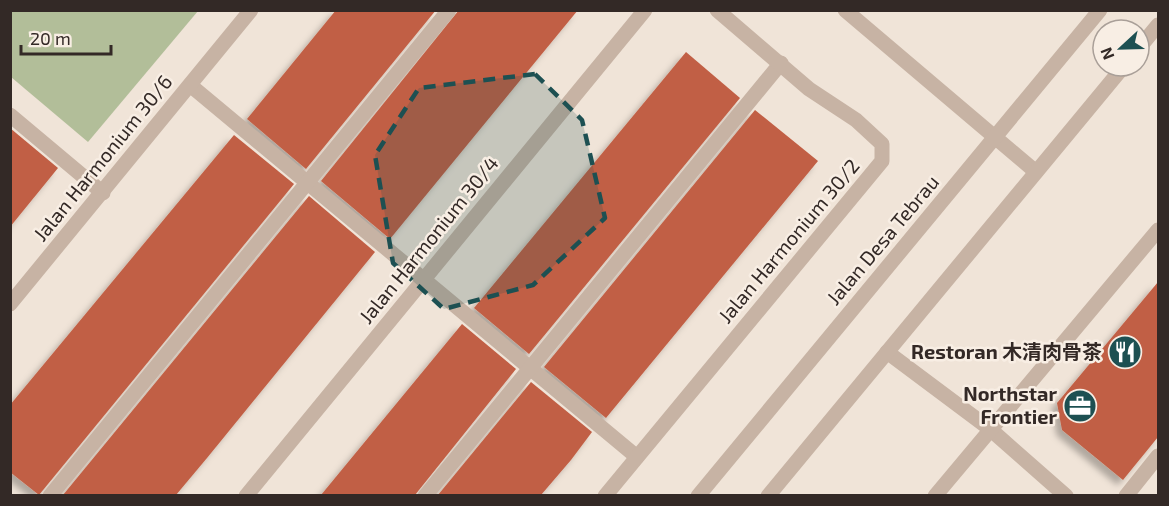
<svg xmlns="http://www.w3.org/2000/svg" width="1169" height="506" viewBox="0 0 1169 506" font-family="'Exo 2','Noto Sans SC',sans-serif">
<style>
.green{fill:#b2be99}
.building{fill:#c15f44;filter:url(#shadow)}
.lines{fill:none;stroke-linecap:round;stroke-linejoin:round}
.service{stroke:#c7b3a4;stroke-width:15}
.minor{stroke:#c7b3a4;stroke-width:15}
.tertiary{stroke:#c7b3a4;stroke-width:15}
.marked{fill:#1d5052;fill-opacity:0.2;stroke:#1d5052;stroke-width:4.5;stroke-dasharray:12 8;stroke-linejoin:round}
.labels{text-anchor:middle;stroke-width:5;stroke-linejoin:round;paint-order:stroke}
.street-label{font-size:20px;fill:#332926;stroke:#f8eee4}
.poi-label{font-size:20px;font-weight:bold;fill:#332926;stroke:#f8eee4;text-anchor:end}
</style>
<defs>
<filter id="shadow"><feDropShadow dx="-5.5" dy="5.5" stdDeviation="3" flood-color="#0004"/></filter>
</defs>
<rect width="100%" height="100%" fill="#f0e4d8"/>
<!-- green -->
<polygon class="green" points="11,10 198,10 198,11 88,142 11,77"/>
<!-- building -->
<g class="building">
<polygon points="336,10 436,10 306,169 247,119"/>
<polygon points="459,10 578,10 390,239 321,181"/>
<polygon points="686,52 740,98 529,354 474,308"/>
<polygon points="755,110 818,161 606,418 544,367"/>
<polygon points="10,128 58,168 10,227"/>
<polygon points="234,135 294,184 39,495 10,472 10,405"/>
<polygon points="309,196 375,252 207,458 176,495 63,495"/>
<polygon points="1158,282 1158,437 1123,480 1062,430 1057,403"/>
<polygon points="462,324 516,369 415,495 321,495"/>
<polygon points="531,382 592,432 571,460 541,495 438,495"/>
</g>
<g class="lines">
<!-- service -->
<g class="service">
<polyline points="190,85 637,457"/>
<polyline points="887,352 990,429"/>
<polyline points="50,496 449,10"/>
<polyline points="425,496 781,63"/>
<polyline points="1126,496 1158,456"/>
</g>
<!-- minor -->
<g class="minor">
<polyline points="10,115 103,193"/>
<polyline points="10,304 251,10"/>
<polyline points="990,429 1066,496"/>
<polyline points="246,496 645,10"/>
<polyline points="605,496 882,161 882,144 856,120 809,89 717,10"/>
<polyline points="935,496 1158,230"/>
</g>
<!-- tertiary -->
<g class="tertiary">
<polyline points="845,10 1036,172"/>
<polyline points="1139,48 1158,25"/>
<polyline points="698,496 1100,10"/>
<polyline points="768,496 1124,66"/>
</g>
</g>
<!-- marked area -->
<path class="marked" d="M 535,74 L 582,120 L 605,218 L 533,285 L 444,309 L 393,263 L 375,155 L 419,88 Z"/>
<!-- icons -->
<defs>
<symbol id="restaurant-disc" viewBox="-11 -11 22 22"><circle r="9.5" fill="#1d5052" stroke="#f8eee4"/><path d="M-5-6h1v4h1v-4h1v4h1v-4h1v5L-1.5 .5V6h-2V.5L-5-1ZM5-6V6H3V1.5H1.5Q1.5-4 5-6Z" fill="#fff"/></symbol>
<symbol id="office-disc" viewBox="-11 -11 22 22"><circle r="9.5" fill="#1d5052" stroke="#f8eee4"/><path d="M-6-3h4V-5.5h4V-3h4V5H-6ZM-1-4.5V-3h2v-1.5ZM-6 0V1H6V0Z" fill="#fff"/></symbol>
</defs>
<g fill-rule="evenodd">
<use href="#restaurant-disc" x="1106" y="333" width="38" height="38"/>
<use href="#office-disc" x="1061" y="387" width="38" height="38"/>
</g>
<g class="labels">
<!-- street labels -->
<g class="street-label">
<text transform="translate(103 158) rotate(-51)" y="7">Jalan Harmonium 30/6</text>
<text transform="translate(429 240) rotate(-51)" y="7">Jalan Harmonium 30/4</text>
<text transform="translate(883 240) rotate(-50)" y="7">Jalan Desa Tebrau</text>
<text transform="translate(789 241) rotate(-50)" y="7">Jalan Harmonium 30/2</text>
</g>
<!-- poi labels -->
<g class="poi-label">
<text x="1102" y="359">Restoran 木清肉骨茶</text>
<text x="1057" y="401">Northstar<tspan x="1057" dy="23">Frontier</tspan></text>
</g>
</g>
<!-- border -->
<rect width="1169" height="506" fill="none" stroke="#332926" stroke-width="24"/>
<!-- north arrow -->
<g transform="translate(1121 48) rotate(248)"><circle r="28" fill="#f8eee4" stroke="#a99f98" stroke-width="1.5"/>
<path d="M0-4.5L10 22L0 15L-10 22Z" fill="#1d5052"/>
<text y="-9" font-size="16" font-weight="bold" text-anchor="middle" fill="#332926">N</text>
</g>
<!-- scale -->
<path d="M21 45v9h90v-9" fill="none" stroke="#332926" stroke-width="3"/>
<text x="30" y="45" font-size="18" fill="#332926" stroke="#f8eee4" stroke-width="4.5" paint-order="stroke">20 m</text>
</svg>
